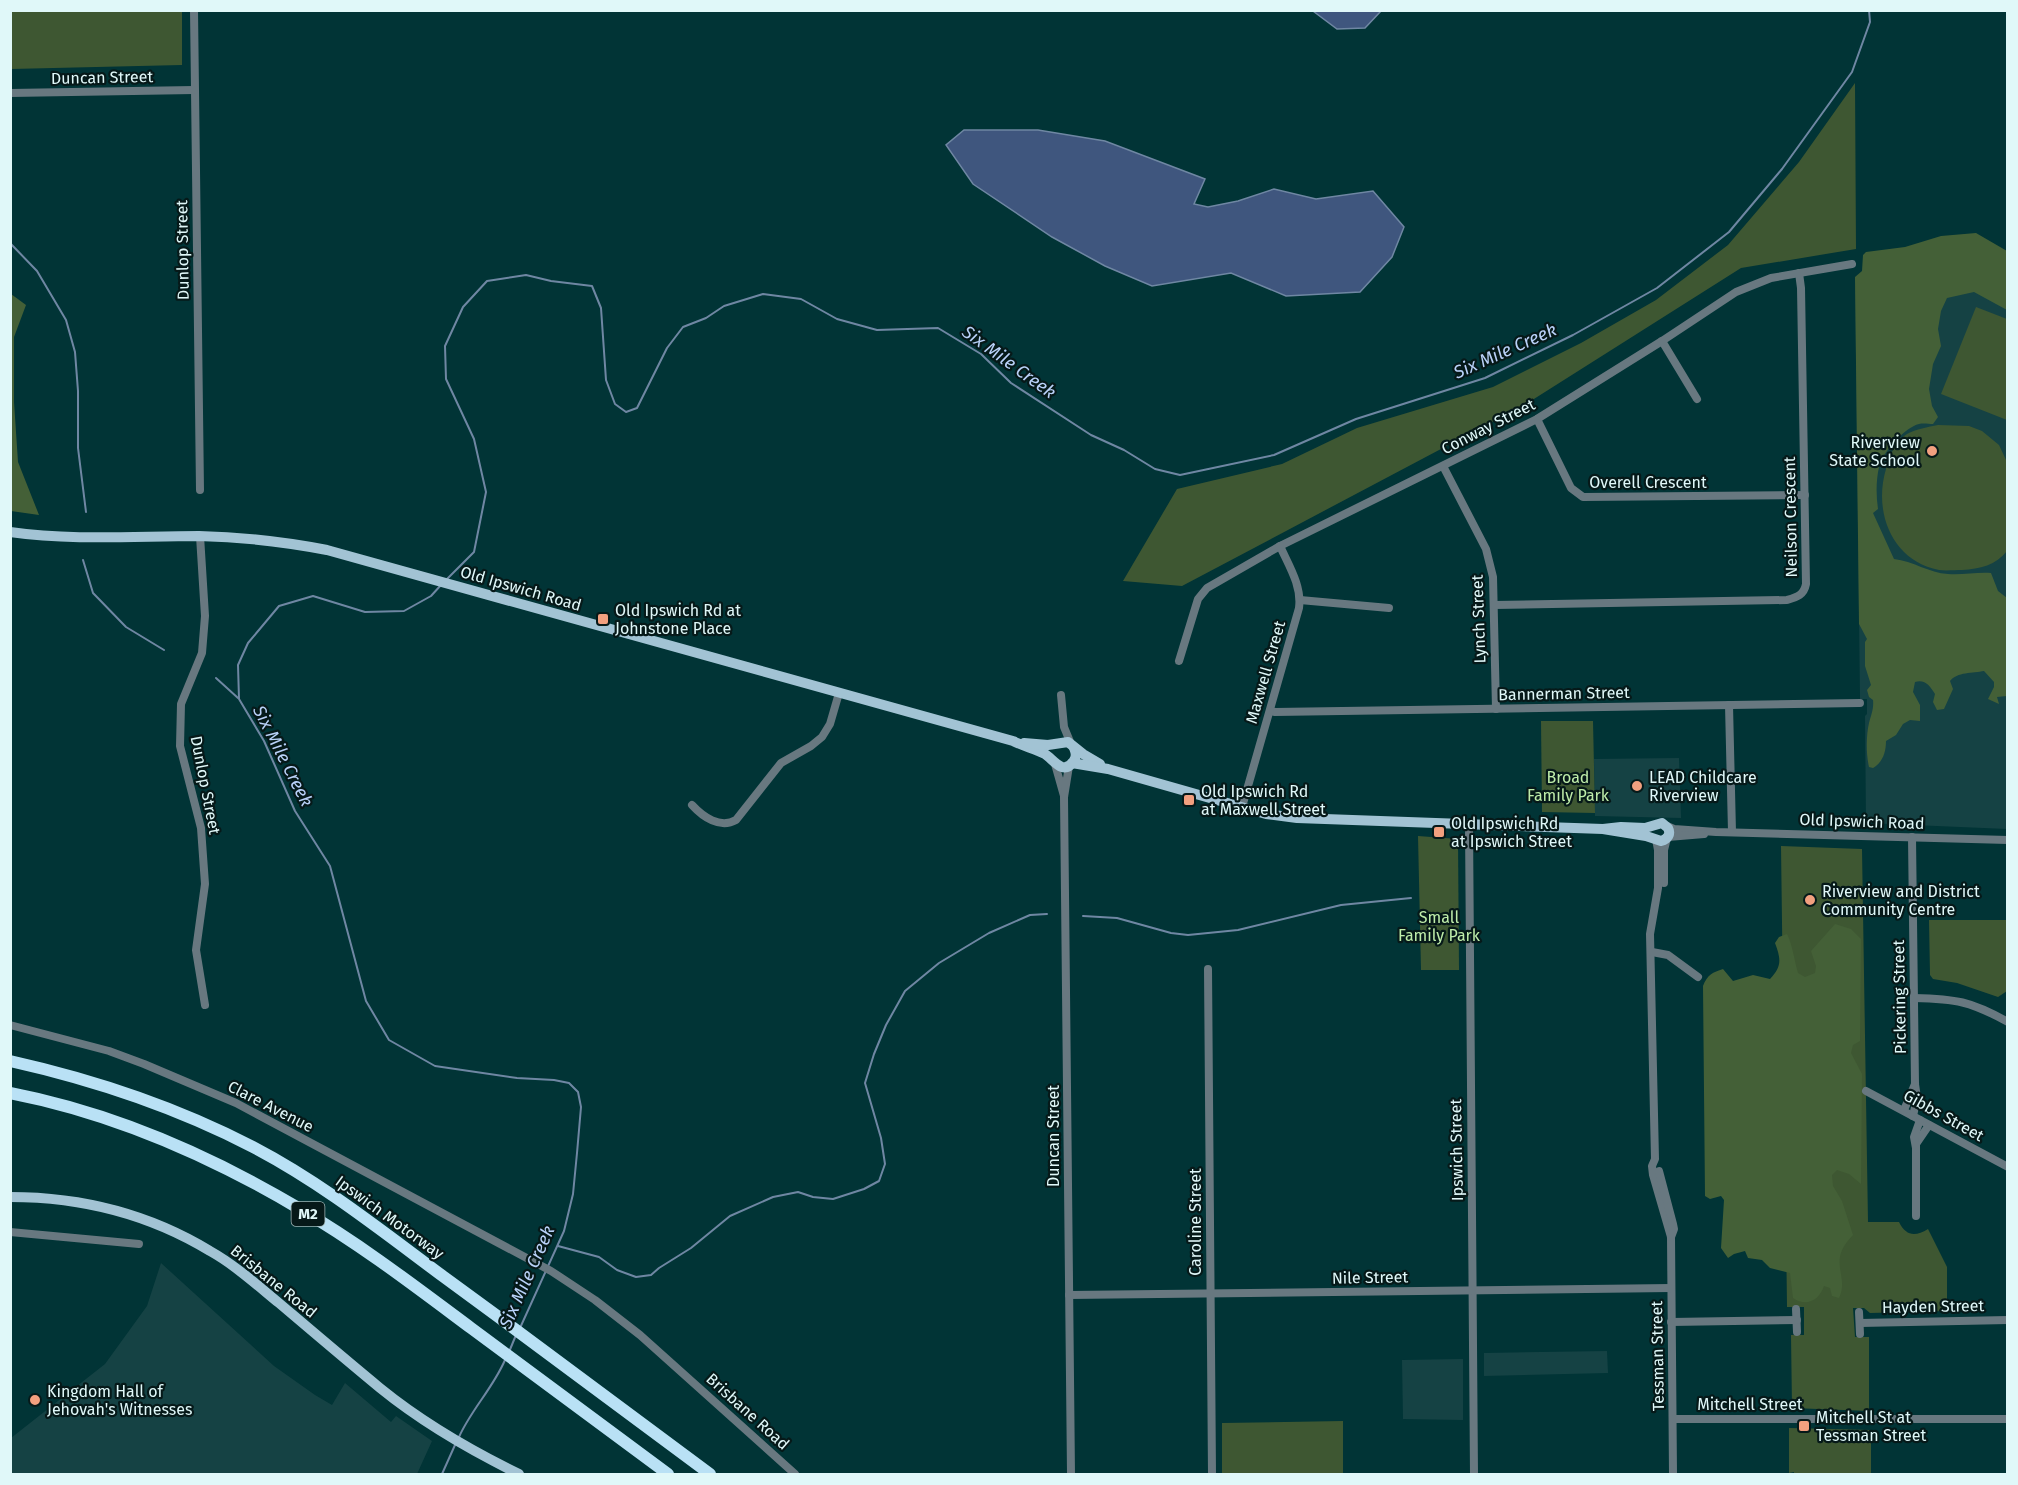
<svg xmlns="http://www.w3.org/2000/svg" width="2018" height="1485" viewBox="0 0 2018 1485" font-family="'Fira Sans',sans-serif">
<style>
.built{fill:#154244}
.green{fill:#3e5732}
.forest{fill:#446037}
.water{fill:#3f567e;stroke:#6f87a3;stroke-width:1.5}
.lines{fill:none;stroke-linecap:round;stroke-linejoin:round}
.stream{stroke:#6f87a3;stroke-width:2}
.minor{stroke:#687880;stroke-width:8}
.major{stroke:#a2c3d4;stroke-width:10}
.highway{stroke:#b9e1f5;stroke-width:12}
.poi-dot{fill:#f2a07f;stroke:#061919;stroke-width:2}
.labels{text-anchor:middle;stroke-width:4.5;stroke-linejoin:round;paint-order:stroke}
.shield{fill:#061919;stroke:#9fb5b6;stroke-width:1.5}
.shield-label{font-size:15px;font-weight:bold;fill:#e0f8f9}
.street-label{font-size:16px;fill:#e0f8f9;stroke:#061919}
.poi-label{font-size:16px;fill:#e0f8f9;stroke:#061919;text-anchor:start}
.park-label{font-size:16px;fill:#bfedaa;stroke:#061919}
.water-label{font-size:18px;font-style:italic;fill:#b9d1f8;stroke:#061919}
</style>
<rect width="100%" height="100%" fill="#013436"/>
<!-- built -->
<g class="built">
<polygon points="2007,276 2007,829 1866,823 1865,716 1867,714 1867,699 1860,699 1855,277"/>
<polygon points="1679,758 1681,818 1595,816 1594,759"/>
<polygon points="161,1263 274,1366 315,1395 332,1405 345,1383 391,1422 396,1416 432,1441 417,1474 11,1474 11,1438 105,1364 147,1306"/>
<polygon points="1607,1351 1608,1373 1484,1376 1484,1353"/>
<polygon points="1463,1359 1463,1420 1403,1419 1402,1360"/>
</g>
<!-- green -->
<g class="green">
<polygon points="10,11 182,11 182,65 11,69"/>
<polygon points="1855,83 1856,249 1741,268 1526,404 1182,586 1123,581 1177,489 1282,464 1357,428 1493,387 1581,343 1656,300 1728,245 1799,162"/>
<polygon points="1976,307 2007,319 2007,420 1941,394"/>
<path d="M 1938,425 L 1969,426 L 1982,431 L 1999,445 L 2007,462 L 2007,551 C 1996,565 1980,569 1962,570 C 1955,570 1946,571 1939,570 C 1892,561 1873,512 1886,469 C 1889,457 1895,441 1907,434 C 1916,429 1928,427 1938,425 Z"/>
<polygon points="1541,721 1593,721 1595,813 1542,812"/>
<polygon points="1418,836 1458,839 1459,970 1421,970"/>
<path d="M 1781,846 L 1862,849 L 1868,1222 L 1899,1222 C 1906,1236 1915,1237 1928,1229 L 1947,1267 L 1947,1311 L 1870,1313 L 1864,1308 L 1853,1308 L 1855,1337 L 1869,1337 L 1869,1411 L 1792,1408 L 1791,1335 L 1804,1335 L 1804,1307 L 1787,1307 Z"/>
<polygon points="1929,920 2007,920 2007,991 1998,997 1957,983 1933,979 1930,975"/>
<polygon points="1343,1421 1343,1474 1222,1474 1222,1423"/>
<polygon points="1789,1428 1871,1430 1871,1474 1794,1474 1794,1472 1789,1473"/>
</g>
<!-- forest -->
<g class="forest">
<path d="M 1976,233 L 2007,251 L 2007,310 L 1974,292 L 1947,298 L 1941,311 L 1938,329 L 1941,346 L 1933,364 L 1929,389 L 1932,406 L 1938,417 L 1933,424 C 1929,424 1923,423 1919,424 C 1905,427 1882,453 1879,467 C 1876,481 1876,495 1878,509 L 1873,513 L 1894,559 C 1913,561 1929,573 1948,574 C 1963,575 1977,572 1991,573 L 1998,591 L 2007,598 L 2007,696 L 1997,697 L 1999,704 L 1988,699 L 1994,687 L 1994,682 L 1984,671 C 1973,673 1957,672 1950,681 L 1953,689 L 1944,709 L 1937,710 L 1933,702 L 1935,694 C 1930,686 1925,679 1915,682 L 1913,692 L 1920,705 L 1920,721 L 1910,720 L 1903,724 L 1896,735 L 1886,741 C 1886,752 1883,762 1873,768 L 1869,767 C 1866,754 1866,736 1869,723 C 1871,715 1874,709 1873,700 L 1869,697 L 1867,690 L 1871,685 L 1865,666 L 1865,642 L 1867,639 L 1859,624 L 1855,277 L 1862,271 L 1863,255 L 1866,252 L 1905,247 L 1941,236 Z"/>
<polygon points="11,294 26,305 14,337 14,402 18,462 39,515 11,511"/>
<path d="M 1835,924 L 1851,929 L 1861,939 L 1860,1041 L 1853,1045 L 1851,1053 L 1862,1074 L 1861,1184 L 1849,1174 L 1837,1170 L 1832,1175 L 1833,1186 L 1842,1201 L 1853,1235 C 1826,1262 1850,1275 1839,1298 L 1832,1296 L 1830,1288 L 1824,1286 C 1819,1301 1806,1307 1793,1298 L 1790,1273 L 1770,1268 L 1762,1260 L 1748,1258 L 1745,1251 L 1734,1254 L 1728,1258 L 1721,1248 L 1724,1200 L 1721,1196 L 1710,1199 L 1705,1196 L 1703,986 C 1707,975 1713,972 1723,969 L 1733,981 L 1753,975 L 1770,979 C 1782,967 1781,959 1775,943 L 1779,937 L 1787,934 C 1793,946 1794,960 1798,973 L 1805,977 L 1815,973 L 1816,966 L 1811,951 Z"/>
</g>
<!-- water -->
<g class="water">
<polygon points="1313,11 1381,11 1365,28 1337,29"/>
<polygon points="964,130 1038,130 1105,141 1205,179 1194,204 1208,207 1238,201 1274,189 1316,199 1373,191 1404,227 1392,257 1360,292 1286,296 1231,273 1152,286 1105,266 1052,237 973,184 946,145"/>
</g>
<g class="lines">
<!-- stream -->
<g class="stream">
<polyline points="10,243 37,271 66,320 75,352 78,391 78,448 86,512"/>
<polyline points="83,560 93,593 126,627 164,650"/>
<polyline points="447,579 474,552 486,492 474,439 446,379 445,346 463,307 487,281 526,275 551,281 592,286 601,308 606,380 615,404 626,412 637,408 667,348 683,327 706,318 724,306 763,294 801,299 837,319 877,330 938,328 981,354 1011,383 1091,435 1124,450 1155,469 1180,475 1274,455 1356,419 1485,378 1573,335 1657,288 1729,232 1782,169 1852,72 1870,22 1869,10"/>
<polyline points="441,585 431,596 404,611 365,612 313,596 279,606 248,643 238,665 239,699 264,741 295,811 330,866 366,1001 389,1040 435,1066 517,1078 554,1080 569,1083 578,1092 581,1107 577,1153 573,1194 564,1231 520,1328"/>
<polyline points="216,678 238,698"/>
<polyline points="1083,916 1117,918 1171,933 1188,935 1238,930 1341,905 1411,898"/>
<polyline points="558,1246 599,1257 617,1270 636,1277 651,1275 659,1268 691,1248 730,1216 773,1197 798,1192 813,1197 833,1199 864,1189 879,1181 885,1164 881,1138 865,1083 874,1054 886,1025 905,991 939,963 989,933 1030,915 1047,914"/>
<polyline points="509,1352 516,1335"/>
<path d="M 459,1437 C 471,1410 493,1388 505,1360"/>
<polyline points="442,1474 455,1445"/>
</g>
<!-- minor -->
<g class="minor">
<polyline points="194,10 200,490"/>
<polyline points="10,93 194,90"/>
<polyline points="1662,341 1697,399"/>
<polyline points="1537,419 1571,488 1583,497 1805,495"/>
<polyline points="1443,466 1486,549 1493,577 1496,709"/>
<polyline points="200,536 205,616 202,653 181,704 180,746 201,828 205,884 196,950 205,1005"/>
<polyline points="1300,600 1389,608"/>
<path d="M 1494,605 L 1787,600 C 1797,597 1804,595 1806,584 L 1801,288 L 1799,273"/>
<polyline points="1179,661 1198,599 1207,588 1280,546 1537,419 1662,341 1736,292 1771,278 1852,264"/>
<polyline points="1061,695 1064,727 1071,744"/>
<polyline points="1729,705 1732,832"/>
<polyline points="1270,711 1275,712 1860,703"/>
<polyline points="1055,764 1064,796"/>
<polyline points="1069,766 1064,797 1071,1474"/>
<path d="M 692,805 C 703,817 720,829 736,820 L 781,763 L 811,746 L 822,737 L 830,724 L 839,693"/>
<path d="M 1242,807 L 1299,608 C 1302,586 1289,566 1280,546"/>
<polyline points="1469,825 1474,1474"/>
<polyline points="1667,826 1674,829 1716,832 2008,840"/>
<polyline points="1668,837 1704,834"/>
<polyline points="1912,837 1915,1084 1917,1098 1913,1116"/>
<polyline points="1656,839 1658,850 1658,888 1650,934 1655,1159 1652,1166 1653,1175 1671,1237 1673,1474"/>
<polyline points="1664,883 1664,850 1667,838"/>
<polyline points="1652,952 1668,955 1698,977"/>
<polyline points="1208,969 1212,1474"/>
<path d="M 1914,998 C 1956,999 1970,1001 2008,1022"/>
<polyline points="10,1025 109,1051 144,1064 236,1103 551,1271 595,1300 640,1335 795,1474"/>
<polyline points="1866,1091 2008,1167"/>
<polyline points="1904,1110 1915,1084"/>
<polyline points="1916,1148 1916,1144 1929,1125"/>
<polyline points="1659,1171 1673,1224 1674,1229 1671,1237"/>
<polyline points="1916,1216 1916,1148 1914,1137 1920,1120"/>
<polyline points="10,1232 139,1244"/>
<polyline points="1069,1295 1671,1288"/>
<polyline points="1796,1309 1797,1332"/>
<polyline points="1859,1312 1860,1334"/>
<polyline points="1671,1322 1797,1320"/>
<polyline points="1860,1323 2008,1320"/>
<polyline points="1673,1419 2008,1419"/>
</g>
<!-- major -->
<g class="major">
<path d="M 10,532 C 73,541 136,536 199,536 C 242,537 285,542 327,550 L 1013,741 C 1023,746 1035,749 1045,754 C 1053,759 1063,776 1073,762 C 1077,757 1076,753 1074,748"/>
<polyline points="1024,743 1048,745 1068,742 1083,754 1100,764"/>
<path d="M 1072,763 L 1108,769 L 1266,814 L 1297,818 L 1603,829 L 1621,827 L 1645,828 L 1662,823 L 1668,828 C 1671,834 1668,839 1661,841 L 1646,836 L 1603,829"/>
<path d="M 10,1197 C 82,1197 149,1214 210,1251 C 235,1265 257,1285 279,1303 C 312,1331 346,1360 380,1388 C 423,1423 470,1450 519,1474"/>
</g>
<!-- highway -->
<g class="highway">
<path d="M 10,1061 C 95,1080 176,1107 253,1147 C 322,1183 382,1231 444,1277 C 533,1342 621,1408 710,1474"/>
<path d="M 10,1093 C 113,1113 211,1156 300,1209 C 360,1244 416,1287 471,1328 C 537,1377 603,1426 668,1474"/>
</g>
</g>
<!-- markers -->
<g class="poi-dot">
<circle cx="1932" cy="451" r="6"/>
<rect x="597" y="613" width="12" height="12" rx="3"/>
<circle cx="1637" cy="786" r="6"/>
<rect x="1183" y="794" width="12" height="12" rx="3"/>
<rect x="1433" y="826" width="12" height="12" rx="3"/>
<circle cx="1810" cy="900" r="6"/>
<circle cx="35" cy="1400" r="6"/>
<rect x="1798" y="1420" width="12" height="12" rx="3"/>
</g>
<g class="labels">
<!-- shield labels -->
<rect class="shield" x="291.5" y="1202" width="33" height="24" rx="4.5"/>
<g class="shield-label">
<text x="308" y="1219">M2</text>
</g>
<!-- street labels -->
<g class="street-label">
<text transform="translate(102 77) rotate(-1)" y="6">Duncan Street</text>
<text transform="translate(182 250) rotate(-91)" y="6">Dunlop Street</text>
<text transform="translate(1488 426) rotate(-27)" y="6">Conway Street</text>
<text x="1648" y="488">Overell Crescent</text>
<text transform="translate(1790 517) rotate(-91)" y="6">Neilson Crescent</text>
<text transform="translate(521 588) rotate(16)" y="6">Old Ipswich Road</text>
<text transform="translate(1478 619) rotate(-92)" y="6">Lynch Street</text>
<text transform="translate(1265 672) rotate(-74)" y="6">Maxwell Street</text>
<text transform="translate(1564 693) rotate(-1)" y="6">Bannerman Street</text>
<text transform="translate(206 785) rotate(79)" y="6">Dunlop Street</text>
<text transform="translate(1862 821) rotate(2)" y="6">Old Ipswich Road</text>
<text transform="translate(1899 997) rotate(-91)" y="6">Pickering Street</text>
<text transform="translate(271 1106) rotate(27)" y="6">Clare Avenue</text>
<text transform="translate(1944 1115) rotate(29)" y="6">Gibbs Street</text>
<text transform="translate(1053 1136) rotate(-90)" y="6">Duncan Street</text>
<text transform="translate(1456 1150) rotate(-91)" y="6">Ipswich Street</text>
<text transform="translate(390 1217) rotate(36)" y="6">Ipswich Motorway</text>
<text transform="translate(1195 1222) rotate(-90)" y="6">Caroline Street</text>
<text transform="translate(1370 1277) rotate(-1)" y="6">Nile Street</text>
<text transform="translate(274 1281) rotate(39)" y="6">Brisbane Road</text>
<text transform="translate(1933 1306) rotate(-1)" y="6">Hayden Street</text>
<text transform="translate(1657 1356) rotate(-91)" y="6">Tessman Street</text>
<text x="1750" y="1410">Mitchell Street</text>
<text transform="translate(748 1411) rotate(42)" y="6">Brisbane Road</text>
</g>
<!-- poi labels -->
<g class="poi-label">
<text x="1920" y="448" text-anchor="end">Riverview<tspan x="1920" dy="18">State School</tspan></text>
<text x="615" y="616">Old Ipswich Rd at<tspan x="615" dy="18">Johnstone Place</tspan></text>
<text x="1649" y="783">LEAD Childcare<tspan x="1649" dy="18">Riverview</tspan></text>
<text x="1201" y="797">Old Ipswich Rd<tspan x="1201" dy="18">at Maxwell Street</tspan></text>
<text x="1451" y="829">Old Ipswich Rd<tspan x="1451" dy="18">at Ipswich Street</tspan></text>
<text x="1822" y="897">Riverview and District<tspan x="1822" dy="18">Community Centre</tspan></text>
<text x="47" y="1397">Kingdom Hall of<tspan x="47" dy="18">Jehovah's Witnesses</tspan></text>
<text x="1816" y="1423">Mitchell St at<tspan x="1816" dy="18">Tessman Street</tspan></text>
</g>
<!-- park labels -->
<g class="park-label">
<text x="1568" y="783">Broad<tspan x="1568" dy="18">Family Park</tspan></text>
<text x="1439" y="923">Small<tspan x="1439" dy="18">Family Park</tspan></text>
</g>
<!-- water labels -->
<g class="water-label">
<text transform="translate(1505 351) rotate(-24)" y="6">Six Mile Creek</text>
<text transform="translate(1009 362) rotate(36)" y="6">Six Mile Creek</text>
<text transform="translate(283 756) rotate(63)" y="6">Six Mile Creek</text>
<text transform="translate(527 1277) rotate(-66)" y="6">Six Mile Creek</text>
</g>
</g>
<!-- border -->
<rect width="2018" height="1485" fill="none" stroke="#e0f8f9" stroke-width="24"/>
</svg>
